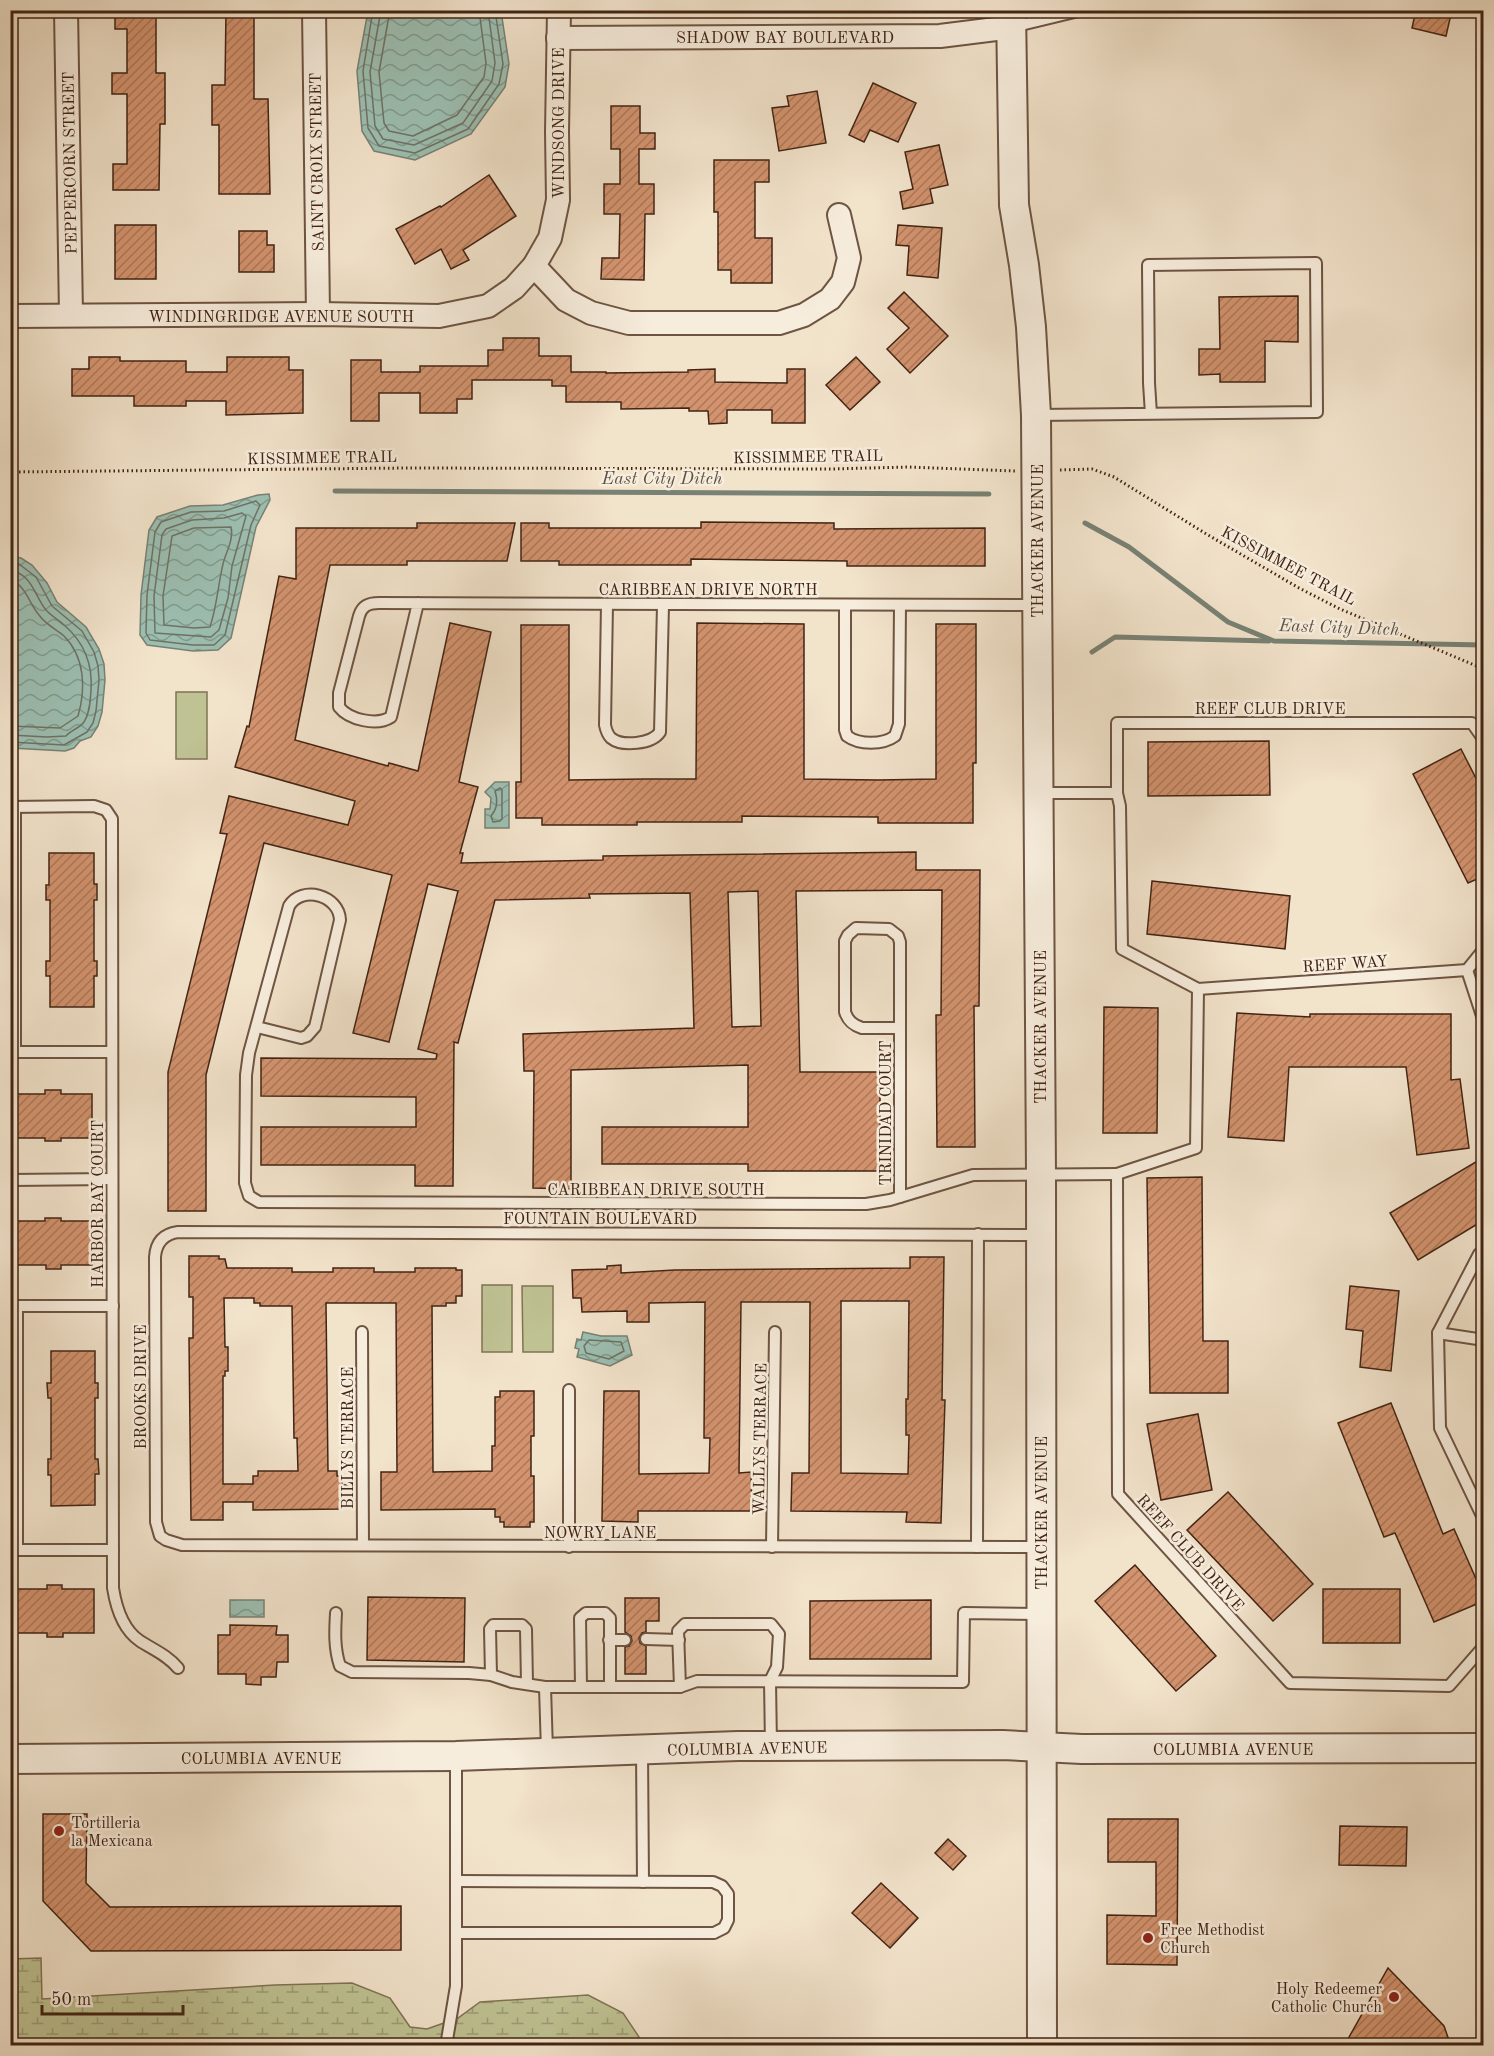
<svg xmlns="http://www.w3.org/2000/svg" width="1494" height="2056" viewBox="0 0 1494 2056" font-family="'Old Standard TT',serif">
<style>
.wetland{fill:url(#wetland-marsh);stroke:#807354;stroke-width:1.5}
.pitch{fill:#bfc293;stroke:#807354;stroke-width:1.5}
.water{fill:url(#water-waves);stroke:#788173;stroke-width:1.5}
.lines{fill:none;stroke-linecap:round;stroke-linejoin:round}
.shore{stroke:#6f7263;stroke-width:1.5}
.stream{stroke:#788173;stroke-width:5}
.building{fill:url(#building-hatch);stroke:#422414;stroke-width:1.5;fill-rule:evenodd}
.service-casing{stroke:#6e5442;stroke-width:14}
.minor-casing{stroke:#6e5442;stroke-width:26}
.tertiary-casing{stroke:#6e5442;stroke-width:32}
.path{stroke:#422414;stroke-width:3;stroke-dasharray:1.5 3;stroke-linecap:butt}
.service{stroke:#f7eddd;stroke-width:10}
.minor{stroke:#f7eddd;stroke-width:22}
.tertiary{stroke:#f7eddd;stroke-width:28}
.poi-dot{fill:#8f2418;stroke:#f7eddd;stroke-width:2}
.labels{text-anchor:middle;stroke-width:5;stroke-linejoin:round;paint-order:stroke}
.street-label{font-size:16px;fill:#422414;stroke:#f7eddd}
.poi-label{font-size:16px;fill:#422414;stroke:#f7eddd;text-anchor:start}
.water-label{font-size:18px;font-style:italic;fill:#5d5243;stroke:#f7eddd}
</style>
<defs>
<pattern id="wetland-marsh" width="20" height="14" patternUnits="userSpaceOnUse" patternTransform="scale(1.5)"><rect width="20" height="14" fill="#bfc293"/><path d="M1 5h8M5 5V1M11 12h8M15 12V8" fill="none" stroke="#9d9d77"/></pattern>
<pattern id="water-waves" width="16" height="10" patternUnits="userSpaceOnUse" patternTransform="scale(1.5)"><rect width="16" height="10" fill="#9cbfb2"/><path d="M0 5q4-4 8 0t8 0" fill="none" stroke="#819b90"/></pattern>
<pattern id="building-hatch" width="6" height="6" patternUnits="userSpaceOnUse" patternTransform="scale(1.5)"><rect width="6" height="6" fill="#d3936e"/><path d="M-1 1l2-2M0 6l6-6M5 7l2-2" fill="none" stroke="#ad7859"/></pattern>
</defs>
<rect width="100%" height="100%" fill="#f2e3cb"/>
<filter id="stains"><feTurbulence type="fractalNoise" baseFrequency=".00333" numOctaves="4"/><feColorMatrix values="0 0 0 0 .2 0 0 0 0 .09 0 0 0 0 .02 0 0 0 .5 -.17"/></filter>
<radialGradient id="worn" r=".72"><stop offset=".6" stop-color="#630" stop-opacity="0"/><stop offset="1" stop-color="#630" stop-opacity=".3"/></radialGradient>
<!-- wetland -->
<polygon class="wetland" points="41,1958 42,1999 275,1985 352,1983 390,1998 410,2027 427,2029 458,2018 480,2002 588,1995 623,2013 639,2037 640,2045 11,2045 10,1959"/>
<!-- pitch -->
<g class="pitch">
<rect x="176" y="692" width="31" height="67"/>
<rect x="482" y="1285" width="30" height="67"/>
<polygon points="522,1286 553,1286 553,1352 523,1352"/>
</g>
<!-- water -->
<g class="water">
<polygon points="368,11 501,11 509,64 505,87 471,134 415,160 374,151 362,131 357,71"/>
<polygon points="269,494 270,500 256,527 231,638 218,650 193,651 147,645 140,635 141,595 149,530 157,517 190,506 223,505 258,495"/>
<polygon points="10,556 21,558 32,565 47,583 57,602 86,627 99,649 104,664 105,680 102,712 98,726 91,737 80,741 74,748 65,751 11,748"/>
<polygon points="495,782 509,782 509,828 485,828 485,809 490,809 491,798 485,792"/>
<polygon points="583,1332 601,1336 627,1336 632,1355 610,1366 577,1357 579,1349 575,1348 577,1339 581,1340"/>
<rect x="230" y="1600" width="34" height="17"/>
</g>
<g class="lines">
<!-- shore -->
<g class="shore">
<polyline points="373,10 363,71 368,128 379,146 415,153 468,129 499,84 503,64 495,10"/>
<polyline points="381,10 370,72 375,126 383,139 414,145 463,123 492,81 495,63 488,10"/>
<polyline points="390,10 379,72 384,123 389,131 413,136 457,115 484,77 486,63 479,10"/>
<polygon points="256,501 260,505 251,525 225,635 214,645 193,645 150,640 146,633 147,595 155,532 161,522 191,512 224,511"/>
<polygon points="242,513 246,516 232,566 228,598 219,630 211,637 155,633 154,596 162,535 166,529 192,520 224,518"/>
<path d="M 231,527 C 234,539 226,552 223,564 C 218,585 217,606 210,627 L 194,628 L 164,625 L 163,596 L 172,536 L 194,528 Z"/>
<polyline points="10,562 19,564 36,577 52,606 82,631 94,652 98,666 99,680 96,711 93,723 87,732 64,745 10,742"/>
<path d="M 10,570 C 33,575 34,595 46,610 C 51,616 59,620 64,625 C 84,642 93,664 91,691 C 90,701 90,713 84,722 C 80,728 71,730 66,736 L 47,737 L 10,735"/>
<path d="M 10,579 C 27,587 28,602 39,615 C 45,624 56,629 64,636 C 85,657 86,689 78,716 L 60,728 L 10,726"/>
<path d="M 500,788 L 502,790 L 502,819 L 500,821 L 493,822 L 491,816 C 498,808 498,800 495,791 Z"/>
<polygon points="589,1340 621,1342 624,1351 609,1359 586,1353 584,1346"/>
</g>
<!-- stream -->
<g class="stream">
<polyline points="335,491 989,494"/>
<polyline points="1085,523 1129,547 1228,622 1274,641 1484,645"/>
<polyline points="1092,652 1115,637 1269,641"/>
</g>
</g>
<!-- building -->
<g class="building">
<polygon points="115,10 156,10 156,73 165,73 165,124 160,124 159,190 113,190 113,164 127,164 127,94 112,94 112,73 127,73 127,29 115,29"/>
<polygon points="226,10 254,10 254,99 268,99 270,194 219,194 219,125 212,125 212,85 225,85"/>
<polygon points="1416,10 1452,10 1446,36 1412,28"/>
<polygon points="873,83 916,103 898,142 870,130 864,142 849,135"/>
<polygon points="817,91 826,143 779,151 772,108 789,106 787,96"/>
<polygon points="611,106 640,106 640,133 655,133 655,149 639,149 639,184 654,184 654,214 645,214 644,280 601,279 602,258 619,258 620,214 604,214 604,184 620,184 620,149 611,149"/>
<polygon points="939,145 948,185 930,189 933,203 903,209 900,192 913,189 905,152"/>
<polygon points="714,160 769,160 769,182 755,182 755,238 772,238 772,283 731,283 731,270 718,270 718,212 714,212"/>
<polygon points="489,175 516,216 463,250 469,260 451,269 441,249 415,264 396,229 440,206 441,207"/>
<rect x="115" y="225" width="41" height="54"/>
<polygon points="898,225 942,228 938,278 907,275 909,246 896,245"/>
<polygon points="239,231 267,231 267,245 274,245 274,272 239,272"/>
<polygon points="904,292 948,336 910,373 887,349 909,328 888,308"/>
<polygon points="1298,296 1298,342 1265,341 1265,382 1220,382 1220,374 1199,375 1199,349 1220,349 1219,297"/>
<polygon points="503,338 539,338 539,356 571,356 571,372 606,372 606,373 688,372 688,370 715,369 715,382 787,383 787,369 805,369 805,423 772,423 772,410 727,410 727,423 709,424 708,411 689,411 689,408 621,409 621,402 566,402 566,386 552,386 552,380 472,380 472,399 457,399 457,413 420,413 420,393 379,393 379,421 351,421 351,360 381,360 381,372 420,372 420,366 488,366 488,350 503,350"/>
<polygon points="89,357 120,357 120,361 186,361 186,372 227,372 227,357 289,357 289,370 303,370 303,413 226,415 226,401 186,401 186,406 134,406 134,396 72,396 72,369 89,369"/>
<polygon points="856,357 880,382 850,410 826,385"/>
<polygon points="701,522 834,523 834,529 985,528 985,566 847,566 847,561 691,559 691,565 559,565 559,561 521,561 521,523 549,523 549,528 701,528"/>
<path d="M 417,523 L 515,523 L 507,561 L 407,561 L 407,565 L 330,565 L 295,740 L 388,766 L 389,763 L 418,771 L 450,623 L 491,632 L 459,782 L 478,787 L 460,853 L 463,853 L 461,863 L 603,860 L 603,856 L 916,852 L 916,870 L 980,870 L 979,1006 L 974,1006 L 975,1147 L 937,1147 L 936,1015 L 941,1015 L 942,890 L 796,891 L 800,1072 L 880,1072 L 880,1171 L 748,1171 L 748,1164 L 602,1164 L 602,1127 L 748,1127 L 748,1065 L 571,1070 L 571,1189 L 533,1188 L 534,1071 L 524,1071 L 523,1034 L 694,1028 L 690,893 L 589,894 L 590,898 L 495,900 L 458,1043 L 454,1042 L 453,1186 L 415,1186 L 415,1165 L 261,1165 L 261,1127 L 416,1127 L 416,1097 L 261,1096 L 261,1058 L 436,1059 L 437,1054 L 418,1049 L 458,891 L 428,884 L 389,1042 L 353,1033 L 392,875 L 264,843 L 206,1075 L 206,1211 L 168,1211 L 168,1072 L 227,834 L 220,833 L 229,796 L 348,825 L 355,801 L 235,767 L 247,726 L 249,727 L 279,576 L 296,579 L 296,528 L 417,528 ZM 758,891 L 761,1026 L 732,1027 L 728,892 Z"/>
<polygon points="697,623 804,624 804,779 878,780 936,779 936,624 976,624 976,763 973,763 973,823 878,823 878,817 742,816 742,822 637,822 637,825 542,825 542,818 516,818 516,782 521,782 521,625 569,625 569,780 646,779 696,779"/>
<polygon points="1269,741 1270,795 1148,796 1148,742"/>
<polygon points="1461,749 1484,794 1484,876 1468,883 1413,774"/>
<polygon points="49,853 94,853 94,884 97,884 97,900 94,900 94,961 97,961 97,976 94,976 94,1007 50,1007 50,976 46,976 46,961 50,961 50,900 46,900 46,885 49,885"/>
<polygon points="1152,881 1290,896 1285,949 1147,934"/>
<polygon points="1104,1007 1158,1008 1157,1133 1103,1133"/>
<polygon points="1237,1013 1310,1017 1310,1014 1451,1014 1451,1080 1460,1079 1469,1148 1417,1155 1406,1067 1289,1067 1284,1141 1228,1137"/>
<polygon points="45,1090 61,1090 61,1094 92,1094 92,1138 61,1138 61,1141 45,1141 45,1138 10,1138 10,1094 45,1094"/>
<polygon points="1484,1157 1484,1220 1418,1260 1390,1213"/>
<polygon points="1202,1177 1203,1341 1228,1341 1228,1393 1150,1393 1147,1178"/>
<polygon points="45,1218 61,1218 61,1221 92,1221 92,1265 61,1265 61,1269 46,1269 46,1265 10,1265 10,1221 45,1221"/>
<path d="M 189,1256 L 219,1256 L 219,1259 L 225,1259 L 227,1268 L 292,1268 L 292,1272 L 333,1272 L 333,1268 L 374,1268 L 374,1272 L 415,1272 L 415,1268 L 456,1268 L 456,1270 L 462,1270 L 462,1296 L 456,1296 L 456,1303 L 446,1303 L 446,1306 L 432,1306 L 433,1472 L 492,1471 L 492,1446 L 495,1446 L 495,1397 L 500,1397 L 500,1391 L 534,1391 L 534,1436 L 531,1436 L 531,1476 L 534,1476 L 534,1522 L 530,1522 L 530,1527 L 504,1527 L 504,1522 L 500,1522 L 500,1517 L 495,1517 L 495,1509 L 381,1510 L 381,1472 L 397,1472 L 396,1303 L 326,1303 L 328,1471 L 337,1471 L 337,1476 L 342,1476 L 342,1485 L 347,1485 L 347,1501 L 342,1501 L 342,1509 L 253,1510 L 253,1502 L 223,1502 L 223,1520 L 191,1520 L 189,1338 L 193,1338 L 193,1297 L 189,1297 ZM 224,1298 L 254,1298 L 254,1303 L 260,1303 L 260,1306 L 292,1306 L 294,1438 L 297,1438 L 298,1471 L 258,1471 L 258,1476 L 253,1476 L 253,1484 L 223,1484 L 223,1376 L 225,1376 L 225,1371 L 228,1371 L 228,1347 L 225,1347 Z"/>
<path d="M 910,1257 L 944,1257 L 942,1400 L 945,1400 L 941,1523 L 906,1522 L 907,1512 L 791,1511 L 792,1473 L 809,1473 L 810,1302 L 741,1302 L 739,1473 L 751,1472 L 752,1511 L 638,1511 L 638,1522 L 602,1521 L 604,1391 L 639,1391 L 639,1474 L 709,1473 L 710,1438 L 704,1438 L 705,1302 L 649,1303 L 649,1322 L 627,1322 L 627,1311 L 582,1312 L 581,1298 L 573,1298 L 572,1270 L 607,1269 L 607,1266 L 621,1265 L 621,1273 L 675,1270 L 910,1268 ZM 841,1301 L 909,1301 L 908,1399 L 906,1399 L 906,1435 L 909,1435 L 908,1474 L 841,1473 Z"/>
<polygon points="1350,1286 1399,1291 1391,1371 1360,1367 1363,1331 1346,1329"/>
<polygon points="51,1351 95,1351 95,1383 98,1383 98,1398 95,1398 95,1459 98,1459 99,1474 95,1474 95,1505 51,1506 51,1475 48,1475 48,1459 51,1459 51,1398 48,1398 47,1383 51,1383"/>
<polygon points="1391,1403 1443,1534 1454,1529 1484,1597 1484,1601 1434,1622 1395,1533 1384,1537 1338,1423"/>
<polygon points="1198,1414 1212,1490 1161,1500 1147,1424"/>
<polygon points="1228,1492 1313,1584 1273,1621 1187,1530"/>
<polygon points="1135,1565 1216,1656 1176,1691 1095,1601"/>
<polygon points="47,1585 62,1585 62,1589 94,1589 94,1633 63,1633 63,1637 47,1637 47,1633 10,1633 10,1589 47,1589"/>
<rect x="1323" y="1589" width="77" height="54"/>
<polygon points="368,1597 465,1598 464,1662 367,1660"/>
<polygon points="625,1598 659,1598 659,1621 646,1621 646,1632 642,1633 639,1638 640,1643 646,1646 646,1674 625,1674 625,1647 629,1646 632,1641 631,1636 625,1632"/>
<polygon points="931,1600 931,1659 810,1659 810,1601"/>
<polygon points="230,1625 277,1626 276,1635 288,1635 288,1662 277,1662 276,1677 261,1677 261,1685 246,1684 246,1674 218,1674 218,1635 230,1635"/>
<polygon points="43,1814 87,1814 86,1883 110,1907 401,1906 401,1950 91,1951 43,1901"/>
<polygon points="1108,1819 1178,1819 1177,1965 1107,1964 1107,1915 1156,1916 1156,1862 1108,1862"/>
<polygon points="1340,1826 1407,1827 1406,1866 1339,1865"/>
<polygon points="948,1839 966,1856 953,1870 935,1853"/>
<polygon points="881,1883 918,1918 890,1948 852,1913"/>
<polygon points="1388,1968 1444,2026 1451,2046 1344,2046"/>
</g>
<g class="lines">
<defs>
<g id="service">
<polyline points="1012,27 1083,10"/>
<polyline points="1036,415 1317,412 1316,263 1148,265 1149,383 1151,414"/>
<path d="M 418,603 L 391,717 C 377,726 349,720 339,707 L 339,693 L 359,616 C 362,606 368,603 379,603 L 1037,605"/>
<path d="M 607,604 L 605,725 C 606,730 607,734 611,738 C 622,747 652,744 660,732 L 663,605"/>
<path d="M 845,605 L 845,730 L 847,736 C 859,745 883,745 895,736 L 899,724 L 900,605"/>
<polyline points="1484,740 1472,723 1117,723 1117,793 1120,806 1122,949 1198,989 1196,1148 1117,1174 1118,1494 1290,1683 1449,1686 1484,1646"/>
<polyline points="1040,793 1117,793"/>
<path d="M 10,807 L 94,806 L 106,810 L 112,819 L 113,1588 C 116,1607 122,1629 140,1641 C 154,1650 167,1655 178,1668"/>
<polyline points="1467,970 1484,1022"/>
<polyline points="1198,989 1467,970 1484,949"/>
<path d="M 257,1027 L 301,1038 L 307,1036 L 315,1027 L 340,920 C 339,895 302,885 289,906 L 249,1053 L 246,1075 L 245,1183 L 249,1196 L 259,1202 L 866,1204 L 890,1200 L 973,1175 L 1117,1174"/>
<path d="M 900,1028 L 862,1028 C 853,1025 848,1021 845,1012 L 845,941 L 848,935 L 856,928 L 889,929 L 898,936 L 900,942 L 900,1197"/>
<polyline points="10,1052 112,1052"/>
<polyline points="15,1052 15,807"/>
<polyline points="10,1180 112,1179"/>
<path d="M 1041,1235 L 178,1232 C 164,1234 156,1242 155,1257 L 156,1522 L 160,1536 L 166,1540 L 182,1545 L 1041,1547"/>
<polyline points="1484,1250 1479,1254 1438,1333 1440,1428 1484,1520"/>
<polyline points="11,1306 113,1306"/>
<polyline points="17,1306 17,1550"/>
<polyline points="362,1332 363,1545"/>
<polyline points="1438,1333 1484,1340"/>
<polyline points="569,1390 569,1547"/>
<polyline points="772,1547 775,1332"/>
<polyline points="977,1547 978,1234"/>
<polyline points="11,1550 113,1550"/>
<path d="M 336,1613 C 335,1631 334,1648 340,1666 L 352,1672 L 469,1673 L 491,1675 L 512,1682 L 545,1687"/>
<polyline points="646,1639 679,1640"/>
<polyline points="609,1640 625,1640"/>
<polyline points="491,1675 490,1629 493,1625 522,1625 526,1629 527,1684"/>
<polyline points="581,1687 580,1618 586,1613 605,1613 610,1618 610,1687"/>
<polyline points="680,1687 678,1631 685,1624 771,1624 779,1634 777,1667 770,1681 771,1746"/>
<polyline points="642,1750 643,1882"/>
<polyline points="547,1751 545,1687 680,1687 697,1681 963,1682 964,1613 1041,1614"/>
<polyline points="456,1933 714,1933 724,1928 728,1920 728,1894 722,1886 713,1882 456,1881"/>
<polyline points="446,2046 456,1986 456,1756"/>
</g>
<g id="minor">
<polyline points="66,10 71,315"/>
<polyline points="314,10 318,314"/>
<polyline points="558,38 940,36 1012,27"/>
<polyline points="534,266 566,300 591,313 629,323 779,323 804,315 830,299 843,282 849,258 839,215"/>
<polyline points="10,316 318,314 439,316 488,306 514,288 534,266 550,238 558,200 557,132 559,10"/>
</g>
<g id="tertiary">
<polyline points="1011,10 1014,205 1024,265 1031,327 1036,415 1041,1174 1042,2046"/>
<polyline points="10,1759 456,1756 738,1746 1003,1745 1082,1749 1484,1748"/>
</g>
</defs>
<!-- service casing -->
<use href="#service" class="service-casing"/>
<!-- minor casing -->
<use href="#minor" class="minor-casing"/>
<!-- tertiary casing -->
<use href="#tertiary" class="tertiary-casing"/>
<!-- path -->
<g class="path">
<polyline points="1060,470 1092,469 1114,477 1208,535 1299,588 1340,609 1484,669"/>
<polyline points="10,472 407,468 831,469 908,467 1015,471"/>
</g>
<!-- service -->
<use href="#service" class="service"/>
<!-- minor -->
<use href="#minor" class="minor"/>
<!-- tertiary -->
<use href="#tertiary" class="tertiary"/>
</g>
<!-- markers -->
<g class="poi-dot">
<circle cx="59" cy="1831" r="6"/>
<circle cx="1148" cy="1938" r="6"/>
<circle cx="1394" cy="1997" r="6"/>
</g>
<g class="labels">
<!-- street labels -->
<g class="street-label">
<text x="785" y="43">SHADOW BAY BOULEVARD</text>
<text transform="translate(558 123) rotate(-90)" y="6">WINDSONG DRIVE</text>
<text transform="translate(316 162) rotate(-91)" y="6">SAINT CROIX STREET</text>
<text transform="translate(69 163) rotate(-91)" y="6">PEPPERCORN STREET</text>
<text x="281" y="322">WINDINGRIDGE AVENUE SOUTH</text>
<text transform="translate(808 456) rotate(-1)" y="6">KISSIMMEE TRAIL</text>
<text transform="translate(322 457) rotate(-1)" y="6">KISSIMMEE TRAIL</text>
<text transform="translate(1037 541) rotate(-90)" y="6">THACKER AVENUE</text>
<text transform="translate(1289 565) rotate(28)" y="6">KISSIMMEE TRAIL</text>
<text x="708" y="595">CARIBBEAN DRIVE NORTH</text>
<text x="1270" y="714">REEF CLUB DRIVE</text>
<text transform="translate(1345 963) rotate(-4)" y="6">REEF WAY</text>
<text transform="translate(1040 1027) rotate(-90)" y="6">THACKER AVENUE</text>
<text transform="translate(885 1113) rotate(-90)" y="6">TRINIDAD COURT</text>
<text x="656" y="1195">CARIBBEAN DRIVE SOUTH</text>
<text transform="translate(97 1204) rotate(-90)" y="6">HARBOR BAY COURT</text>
<text x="600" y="1224">FOUNTAIN BOULEVARD</text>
<text transform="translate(140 1387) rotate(-90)" y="6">BROOKS DRIVE</text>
<text transform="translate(347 1438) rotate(-90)" y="6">BILLYS TERRACE</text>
<text transform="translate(759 1439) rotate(-89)" y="6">WALLYS TERRACE</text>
<text transform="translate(1041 1513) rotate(-90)" y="6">THACKER AVENUE</text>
<text x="600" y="1538">NOWRY LANE</text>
<text transform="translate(1191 1552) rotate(48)" y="6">REEF CLUB DRIVE</text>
<text transform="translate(747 1748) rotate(-1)" y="6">COLUMBIA AVENUE</text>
<text x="1233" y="1755">COLUMBIA AVENUE</text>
<text x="261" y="1764">COLUMBIA AVENUE</text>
</g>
<!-- poi labels -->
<g class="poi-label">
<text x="71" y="1828">Tortilleria<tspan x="71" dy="18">la Mexicana</tspan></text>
<text x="1160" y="1935">Free Methodist<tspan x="1160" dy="18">Church</tspan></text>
<text x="1382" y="1994" text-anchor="end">Holy Redeemer<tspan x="1382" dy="18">Catholic Church</tspan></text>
</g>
<!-- water labels -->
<g class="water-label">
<text x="662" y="484">East City Ditch</text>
<text transform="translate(1339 627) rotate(2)" y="6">East City Ditch</text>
</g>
</g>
<!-- margin -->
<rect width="1494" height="2056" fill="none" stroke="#f2e3cb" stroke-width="36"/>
<rect x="12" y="12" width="1470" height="2032" fill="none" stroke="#422414" stroke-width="3"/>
<rect x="18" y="18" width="1458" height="2020" fill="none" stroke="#422414" stroke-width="1.5"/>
<!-- scale -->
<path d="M42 2005v9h141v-9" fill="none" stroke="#422414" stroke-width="3"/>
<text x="51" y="2005" font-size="18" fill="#422414" stroke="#f7eddd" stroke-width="4.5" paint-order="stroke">50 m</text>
<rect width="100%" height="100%" filter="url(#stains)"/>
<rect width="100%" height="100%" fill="url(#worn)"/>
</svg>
